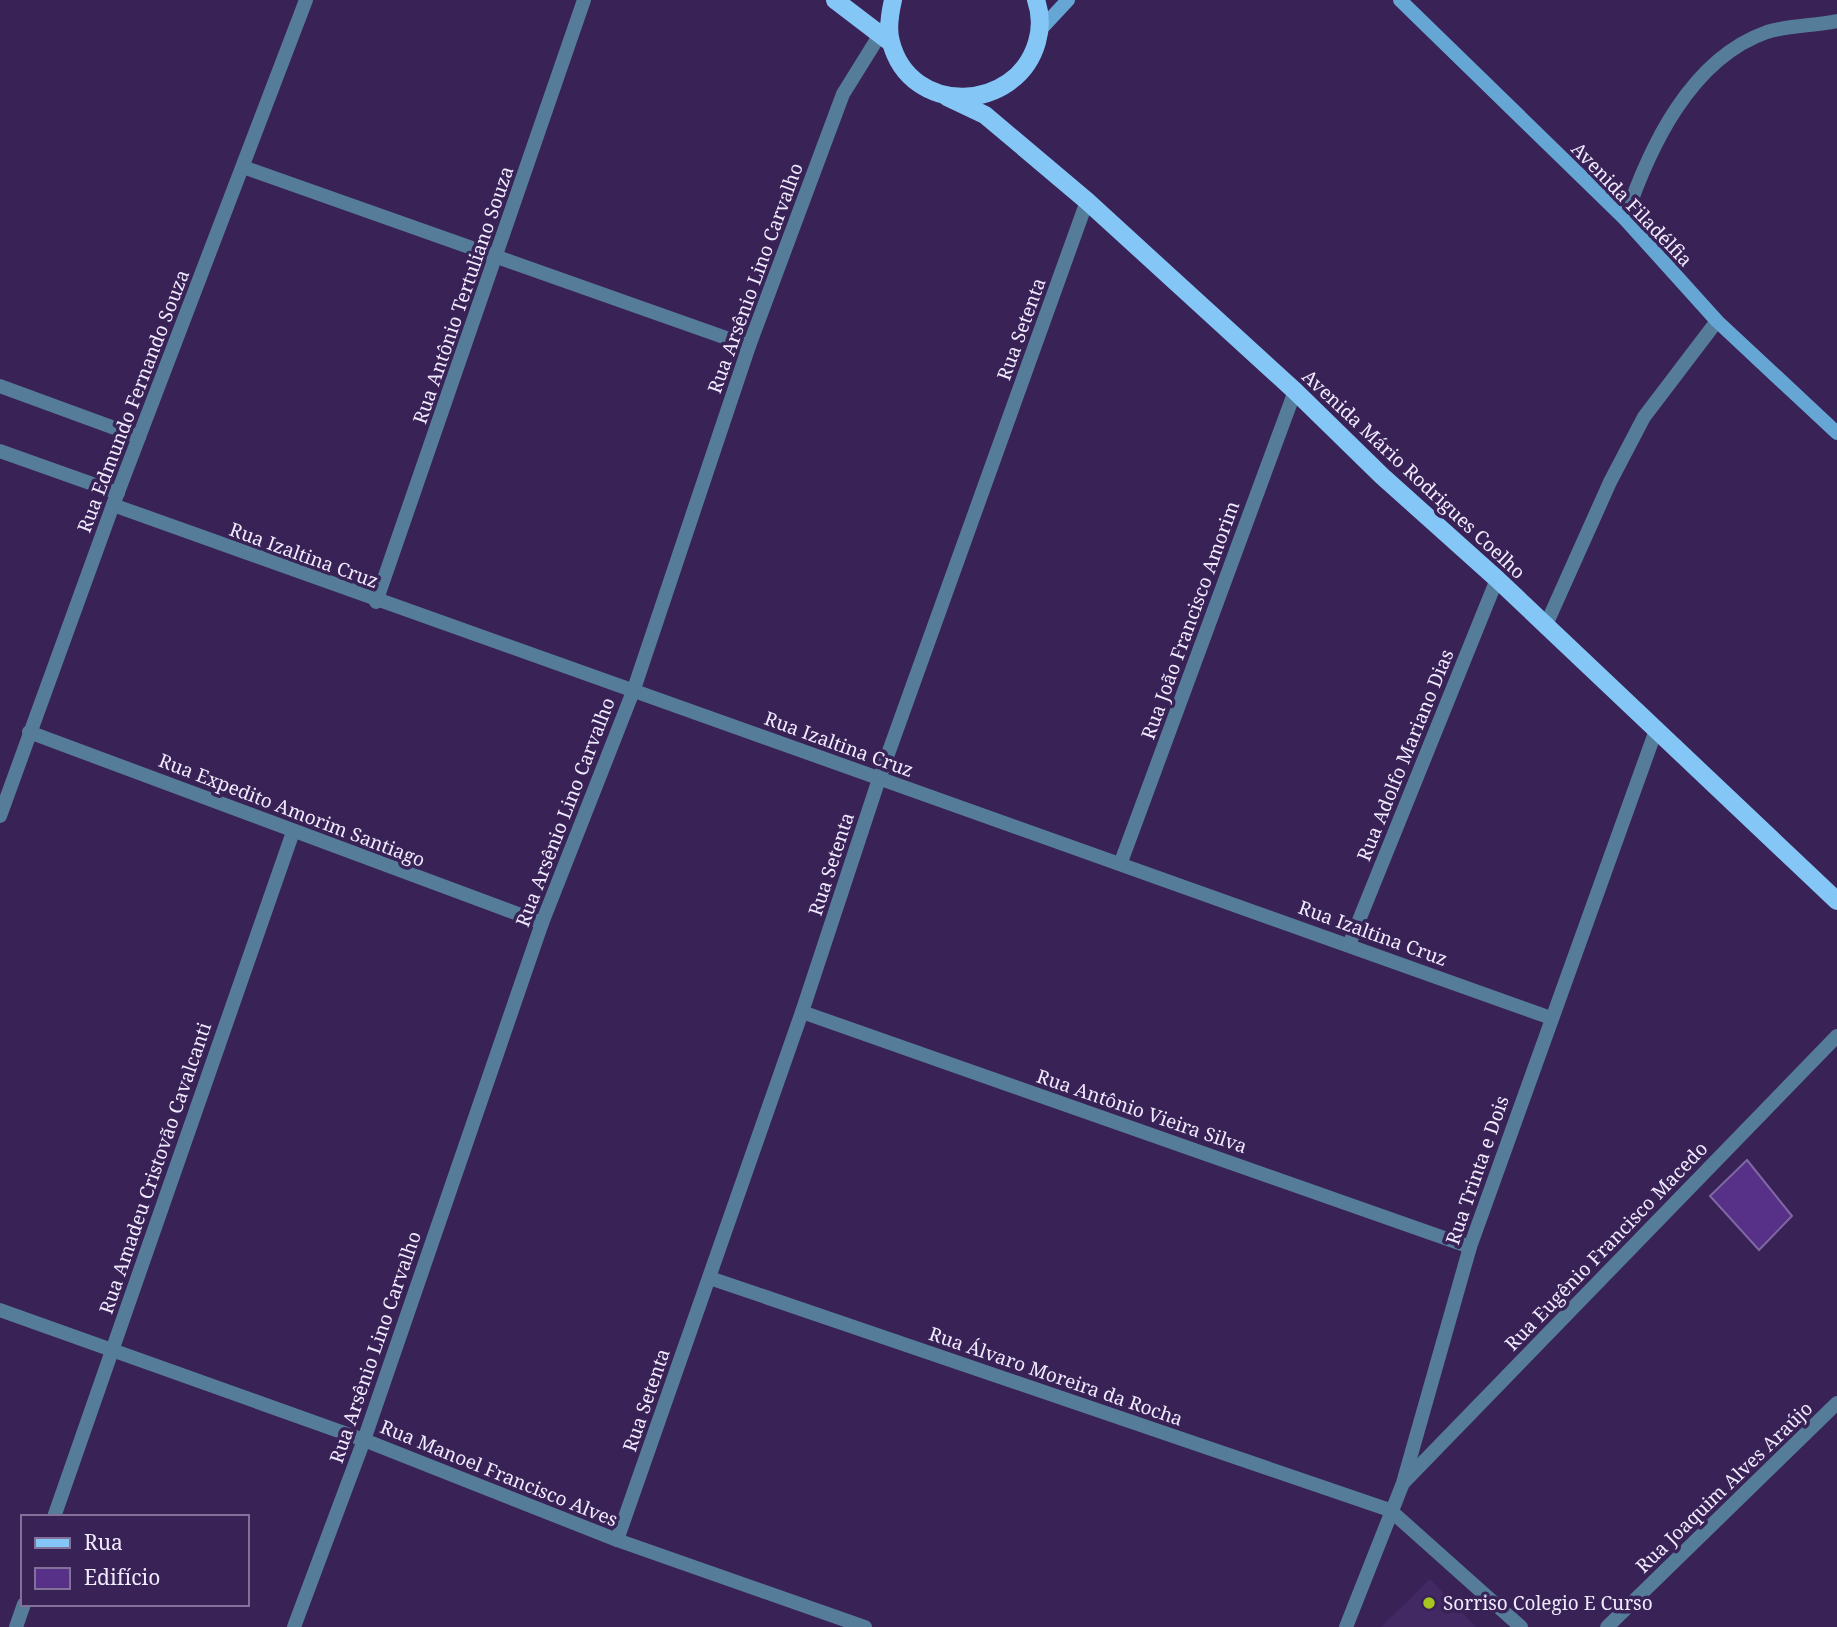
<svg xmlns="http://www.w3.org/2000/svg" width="1837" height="1627" viewBox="0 0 1837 1627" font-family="'Noto Serif',serif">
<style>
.built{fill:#432963}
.building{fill:#573087;stroke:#7f68a3;stroke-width:2}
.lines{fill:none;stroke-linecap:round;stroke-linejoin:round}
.street{stroke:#557c99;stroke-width:14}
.secondary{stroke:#66a6d4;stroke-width:14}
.primary{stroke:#84c6f5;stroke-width:18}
.poi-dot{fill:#a7c71e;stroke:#392256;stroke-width:2.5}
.labels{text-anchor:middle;stroke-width:7;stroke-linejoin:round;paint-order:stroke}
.street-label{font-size:19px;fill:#f0eafe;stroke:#392256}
.poi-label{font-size:19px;fill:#f0eafe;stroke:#392256;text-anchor:start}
</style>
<rect width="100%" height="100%" fill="#392256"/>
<!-- built -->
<polygon class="built" points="1430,1579 1476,1627 1381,1627"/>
<!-- building -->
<polygon class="building" points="1747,1160 1792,1216 1759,1250 1710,1196"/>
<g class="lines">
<!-- street -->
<g class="street">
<polyline points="243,167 749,346"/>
<path d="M 1625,219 C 1649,148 1690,59 1767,32 C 1789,25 1815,26 1837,21"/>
<polyline points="0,386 139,437"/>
<polyline points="0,451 118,493"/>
<polyline points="113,505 1551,1018"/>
<polyline points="376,602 584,0"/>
<polyline points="1546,625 1610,482 1644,417 1717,321"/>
<polyline points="29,732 542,923"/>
<polyline points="0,816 113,505 306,0"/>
<polyline points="1121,862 1295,391"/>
<polyline points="1349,945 1497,579"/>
<polyline points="802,1012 1470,1247"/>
<polyline points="710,1278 1390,1510 1521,1627"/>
<polyline points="0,1310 364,1440 617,1540 865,1627"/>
<polyline points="1404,1482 1837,1036"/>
<polyline points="54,1517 293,832"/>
<polyline points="617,1540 802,1012 879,779 1087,201"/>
<polyline points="16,1627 24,1604"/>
<polyline points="294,1627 364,1440 542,923 634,689 749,346 843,94 884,28"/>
<polyline points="1346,1627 1403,1483 1470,1247 1656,730"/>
<polyline points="1607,1627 1837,1403"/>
</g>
<!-- secondary -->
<g class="secondary">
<polyline points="1400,0 1625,219 1717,321 1837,433"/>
<polyline points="1040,30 1068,0"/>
</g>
<!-- primary -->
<g class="primary">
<polyline points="835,0 890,42"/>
<path d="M 893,0 C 890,13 887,29 891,42 C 910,117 1017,113 1037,42 C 1041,28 1041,14 1036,0"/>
<polyline points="947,97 985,115 1087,201 1295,391 1382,476 1497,579 1837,901"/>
</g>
</g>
<!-- markers -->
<circle class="poi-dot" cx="1429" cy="1603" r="7"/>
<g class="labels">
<!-- street labels -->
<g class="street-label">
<text transform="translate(1632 204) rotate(46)" y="7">Avenida Filadélfia</text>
<text transform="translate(755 278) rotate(-70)" y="7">Rua Arsênio Lino Carvalho</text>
<text transform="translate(463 295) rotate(-71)" y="7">Rua Antônio Tertuliano Souza</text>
<text transform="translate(1021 329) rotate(-70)" y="7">Rua Setenta</text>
<text transform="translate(133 401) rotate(-69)" y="7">Rua Edmundo Fernando Souza</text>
<text transform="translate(1414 474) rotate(43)" y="7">Avenida Mário Rodrigues Coelho</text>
<text transform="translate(304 555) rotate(20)" y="7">Rua Izaltina Cruz</text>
<text transform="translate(1190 620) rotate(-70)" y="7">Rua João Francisco Amorim</text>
<text transform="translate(839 744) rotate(20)" y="7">Rua Izaltina Cruz</text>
<text transform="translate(1405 755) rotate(-68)" y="7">Rua Adolfo Mariano Dias</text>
<text transform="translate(292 810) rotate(21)" y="7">Rua Expedito Amorim Santiago</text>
<text transform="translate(565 812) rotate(-69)" y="7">Rua Arsênio Lino Carvalho</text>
<text transform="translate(831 864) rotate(-72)" y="7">Rua Setenta</text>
<text transform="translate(1373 933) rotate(20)" y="7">Rua Izaltina Cruz</text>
<text transform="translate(1142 1111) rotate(19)" y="7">Rua Antônio Vieira Silva</text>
<text transform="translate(155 1168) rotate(-71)" y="7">Rua Amadeu Cristovão Cavalcanti</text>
<text transform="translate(1477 1170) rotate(-71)" y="7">Rua Trinta e Dois</text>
<text transform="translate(1606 1246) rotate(-46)" y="7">Rua Eugênio Francisco Macedo</text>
<text transform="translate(375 1347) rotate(-71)" y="7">Rua Arsênio Lino Carvalho</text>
<text transform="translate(1056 1376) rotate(19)" y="7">Rua Álvaro Moreira da Rocha</text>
<text transform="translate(646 1400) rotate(-71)" y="7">Rua Setenta</text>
<text transform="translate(499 1473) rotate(22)" y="7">Rua Manoel Francisco Alves</text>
<text transform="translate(1724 1487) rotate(-44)" y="7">Rua Joaquim Alves Araújo</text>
</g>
<!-- poi labels -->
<g class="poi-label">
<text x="1443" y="1610">Sorriso Colegio E Curso</text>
</g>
</g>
<!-- legend -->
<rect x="21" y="1515" width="228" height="91" fill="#392256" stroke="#827299" stroke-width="2"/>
<rect x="35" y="1538" width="35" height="10" fill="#84c6f5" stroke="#827299" stroke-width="2"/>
<text x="84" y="1550" font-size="21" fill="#f0eafe">Rua</text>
<rect x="35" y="1568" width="35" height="21" fill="#573087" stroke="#827299" stroke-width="2"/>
<text x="84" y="1585" font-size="21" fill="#f0eafe">Edifício</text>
</svg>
